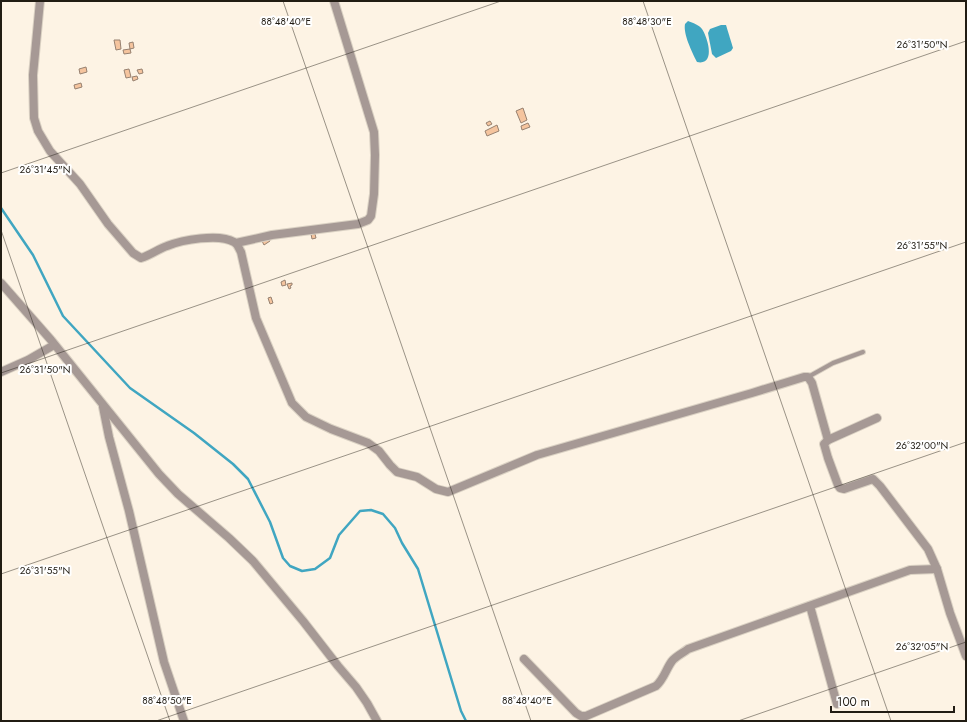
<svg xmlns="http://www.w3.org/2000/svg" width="967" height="722" viewBox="0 0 967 722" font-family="Jost,sans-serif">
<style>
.water{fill:#40a6c1}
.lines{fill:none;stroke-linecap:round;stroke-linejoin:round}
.stream{stroke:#40a6c1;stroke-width:2.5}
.building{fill:#f5c49e;stroke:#978170}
.lane-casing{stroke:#dad1c3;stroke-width:6}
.street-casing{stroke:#dad1c3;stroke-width:10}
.lane{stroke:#a69995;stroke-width:4}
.street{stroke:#a69995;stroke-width:8}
.ticks{fill:none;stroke:#211c13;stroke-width:1;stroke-opacity:0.45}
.ticks-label{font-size:10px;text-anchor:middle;fill:#211c13;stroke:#fff;stroke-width:4;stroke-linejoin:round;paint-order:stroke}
</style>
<rect width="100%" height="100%" fill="#fdf3e4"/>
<!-- water -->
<g class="water">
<path d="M 688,21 C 693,23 699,25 702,29 C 708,38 716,66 697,62 C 692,52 683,34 685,24 Z"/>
<polygon points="721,25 726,25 733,48 731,51 716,58 712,54 708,33 710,29"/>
</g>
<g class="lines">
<!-- stream -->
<polyline class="stream" points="1,208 33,255 63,316 130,388 194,433 233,464 248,479 270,522 283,558 290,566 302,571 315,569 330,558 339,535 360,511 371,510 383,514 395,528 402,543 418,569 461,711 466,721"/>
</g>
<!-- building -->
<g class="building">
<polygon points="114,40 120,40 121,49 116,50"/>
<polygon points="133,42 134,48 130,49 129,43"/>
<polygon points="130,49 131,53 124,54 123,50"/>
<polygon points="86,67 87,72 80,74 79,69"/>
<polygon points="129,69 131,77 126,78 124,70"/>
<polygon points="142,69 143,73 139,74 137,70"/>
<polygon points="137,76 138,79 133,81 132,77"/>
<polygon points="81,83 82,87 75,89 74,85"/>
<polygon points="523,108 527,120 521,123 516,111"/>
<polygon points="490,121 492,124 488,126 486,123"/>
<polygon points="528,123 530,127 522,130 521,126"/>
<polygon points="497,125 499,131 487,136 485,131"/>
<polygon points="311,234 315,234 316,238 312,239"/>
<polygon points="269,239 270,241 264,245 262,241"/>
<polygon points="285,280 286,285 282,286 281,282"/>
<polygon points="292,283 292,285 290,286 291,288 289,289 287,284"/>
<polygon points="271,297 273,303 270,304 268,298"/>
</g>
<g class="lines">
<defs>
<polyline id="lane" points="808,377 833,363 863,352"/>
<g id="street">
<path d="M 40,1 L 33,75 L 34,118 L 38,131 L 50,151 L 80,184 L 108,224 L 133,253 L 141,258 C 151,255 158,249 167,246 C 182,240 219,233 234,242 C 238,244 239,249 241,252 L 256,318 L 292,403 L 306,417 L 331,429 L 368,443 L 379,451 L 390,465 L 397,472 L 417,477 L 436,489 L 448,492 L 537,455 L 752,393 L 804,377 L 808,377 L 812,383 L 828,440"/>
<polyline points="236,243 272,235 358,224 368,220 371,216 374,194 375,155 374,132 334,1"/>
<polyline points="1,283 51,340 159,474 178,494 229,538 253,561 303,621 338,666 356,687 367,703 377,721"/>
<polyline points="1,372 28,360 54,345"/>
<polyline points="103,407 109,437 129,511 164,662 184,721"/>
<polyline points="877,418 828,440 824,444 828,458 838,485 840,488 844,489 873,479 880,486 928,549 937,569 950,613 966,656"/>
<polyline points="810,606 837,704"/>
<path d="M 524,659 L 576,713 L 581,716 L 586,716 L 656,686 C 664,679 666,669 672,661 C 676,656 683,653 688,649 L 910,570 L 937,569"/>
</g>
</defs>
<!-- lane casing -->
<use href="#lane" class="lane-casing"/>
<!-- street casing -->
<use href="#street" class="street-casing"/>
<!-- lane -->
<use href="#lane" class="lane"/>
<!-- street -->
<use href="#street" class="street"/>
</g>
<!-- ticks -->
<path class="ticks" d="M 283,1 L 531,721M 643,1 L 891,721M 1,173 L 501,1M 1,230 L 170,721M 1,373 L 966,41M 1,574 L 966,242M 156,721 L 966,442M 738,721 L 966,642"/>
<g class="ticks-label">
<text x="286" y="25">88°48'40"E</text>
<text x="647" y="25">88°48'30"E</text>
<text x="922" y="48">26°31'50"N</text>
<text x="45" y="173">26°31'45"N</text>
<text x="922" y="249">26°31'55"N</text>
<text x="45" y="373">26°31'50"N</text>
<text x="922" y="449">26°32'00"N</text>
<text x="45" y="574">26°31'55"N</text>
<text x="922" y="650">26°32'05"N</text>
<text x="167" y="704">88°48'50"E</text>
<text x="527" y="704">88°48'40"E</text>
</g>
<!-- border -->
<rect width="967" height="722" fill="none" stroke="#211c13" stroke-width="4"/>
<!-- scale -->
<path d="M831 706v6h123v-6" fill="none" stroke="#211c13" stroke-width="2"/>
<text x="837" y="706" font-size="12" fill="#211c13" stroke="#ffffff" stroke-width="3" paint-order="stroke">100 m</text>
</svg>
